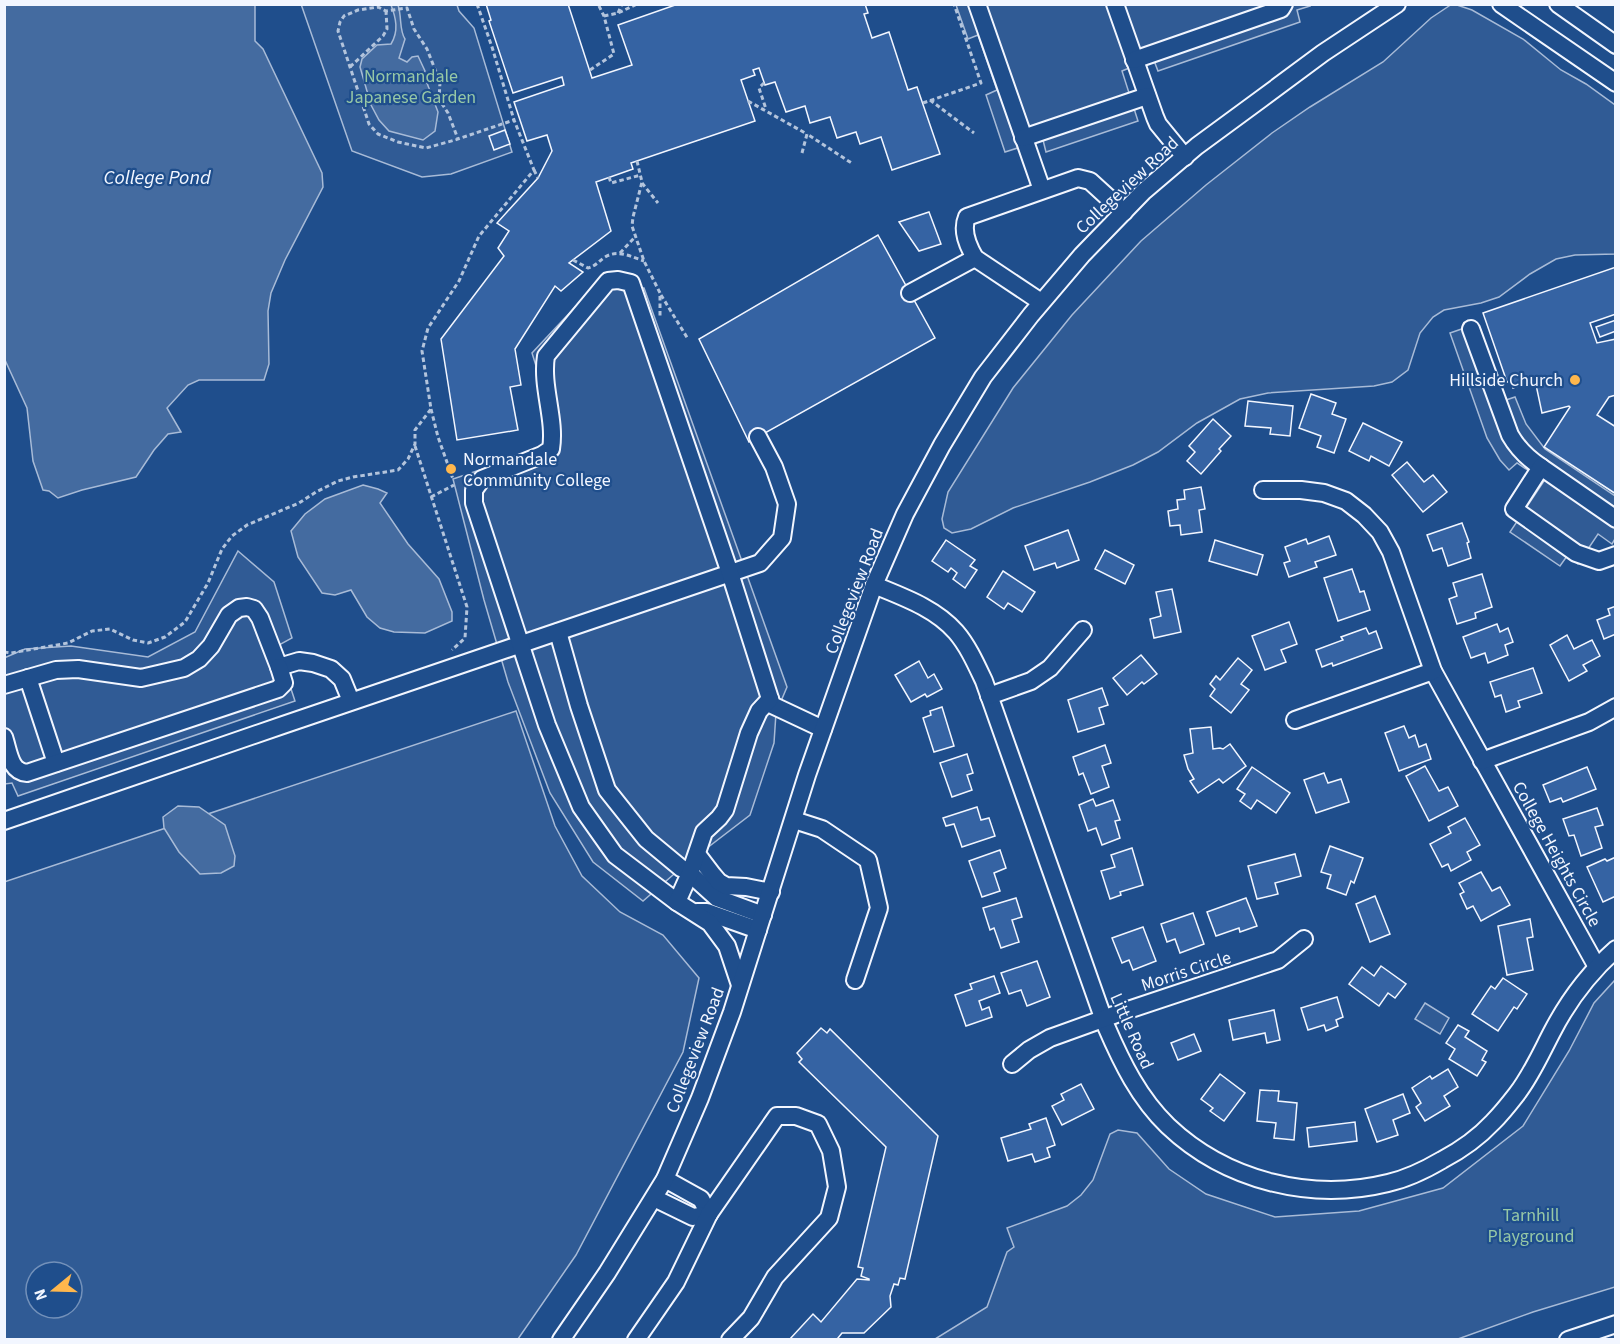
<svg xmlns="http://www.w3.org/2000/svg" width="1620" height="1344" viewBox="0 0 1620 1344" font-family="'Source Sans 3',sans-serif">
<style>
.built{fill:#305b95;stroke:#a8bbd7;stroke-width:1.5;fill-rule:evenodd}
.water{fill:#446ba0;stroke:#a8bbd7;stroke-width:1.5}
.building{fill:#3563a3;stroke:#f2f6ff;stroke-width:1.5}
.lines{fill:none;stroke-linecap:round;stroke-linejoin:round}
.minor-casing{stroke:#f2f6ff;stroke-width:20}
.path{stroke:#b3c4dc;stroke-width:3;stroke-dasharray:4.5 3;stroke-linecap:butt}
.minor{stroke:#1f4e8c;stroke-width:16}
.poi-dot{fill:#ffb74d;stroke:#1f4e8c;stroke-width:2}
.labels{text-anchor:middle;stroke-width:4.5;stroke-linejoin:round;paint-order:stroke}
.park-label{font-size:18px;fill:#97c8a6;stroke:#1f4e8c}
.street-label{font-size:18px;fill:#f2f6ff;stroke:#1f4e8c}
.poi-label{font-size:18px;fill:#f2f6ff;stroke:#1f4e8c;text-anchor:end}
.water-label{font-size:20px;font-style:italic;fill:#f2f6ff;stroke:#1f4e8c}
</style>
<rect width="100%" height="100%" fill="#1f4e8c"/>
<!-- built -->
<g class="built">
<polygon points="301,4 457,5 459,11 474,28 512,152 451,174 422,177 352,151"/>
<polygon points="1309,4 1310,6 1297,10 1300,22 1158,71 1153,58 1122,71 1138,121 1046,152 1043,140 1005,152 986,95 997,90 978,35 968,39 956,5"/>
<polygon points="1452,4 1457,5 1472,10 1523,39 1561,70 1586,84 1615,105 1615,254 1575,255 1556,259 1530,274 1499,297 1481,303 1444,310 1433,317 1420,333 1408,370 1392,382 1374,386 1268,393 1240,399 1197,423 1158,452 1133,465 1090,482 1013,508 971,529 952,533 944,528 942,519 948,492 1013,388 1072,315 1141,241 1206,185 1272,133 1310,107 1383,62 1431,18"/>
<polygon points="593,288 644,288 787,687 776,713 774,743 750,815 681,868 643,901 593,862 550,793 508,682 484,600 453,479 560,443 532,353"/>
<polygon points="1476,324 1503,401 1515,397 1526,424 1545,449 1615,496 1615,539 1612,544 1598,534 1578,564 1567,556 1560,566 1510,532 1544,481 1517,463 1509,470 1500,460 1487,438 1450,333"/>
<polygon points="238,551 274,582 292,638 277,646 295,701 18,796 12,783 5,784 4,658 25,649 71,646 148,657 195,632"/>
<path d="M 516,711 L 555,826 L 582,876 L 620,912 L 663,935 L 699,978 L 683,1052 L 576,1255 L 518,1339 L 5,1339 L 4,882 ZM 36,1272 L 72,1272 L 72,1308 L 36,1308 Z"/>
<polygon points="1615,980 1615,1287 1533,1312 1458,1339 935,1339 987,1307 1007,1252 1014,1247 1007,1228 1067,1206 1081,1195 1093,1180 1110,1134 1118,1130 1137,1133 1169,1169 1206,1194 1275,1217 1359,1211 1443,1188 1523,1126 1569,1051 1594,1003"/>
<polygon points="1425,1003 1449,1018 1440,1034 1415,1019"/>
</g>
<!-- water -->
<g class="water">
<polygon points="4,5 255,5 255,41 263,49 322,173 323,187 285,260 271,293 268,311 269,364 264,380 199,380 188,385 167,408 181,432 168,434 154,450 136,477 82,490 58,498 49,491 43,490 33,461 27,408 5,360"/>
<path d="M 391,5 L 398,5 C 402,17 399,30 405,39 L 399,58 L 407,62 L 412,57 L 418,56 L 425,71 L 421,80 L 427,83 L 438,112 L 435,131 L 423,140 L 389,131 L 379,120 L 371,105 L 360,67 L 362,59 L 377,45 L 391,44 C 399,31 396,18 391,5 Z"/>
<polygon points="363,485 378,489 387,493 380,503 408,544 439,579 452,612 452,621 425,633 394,632 380,628 367,617 351,590 335,595 322,593 298,557 291,531 305,514 325,499"/>
<polygon points="178,806 199,807 225,825 235,856 234,866 221,873 200,874 179,852 164,828 163,817"/>
</g>
<!-- building -->
<g class="building">
<polygon points="486,4 568,4 592,78 632,65 618,25 678,4 865,4 868,13 864,14 872,38 889,32 908,90 917,87 940,154 892,170 881,137 860,144 856,132 837,138 830,117 810,123 805,106 786,112 775,82 765,85 759,68 753,70 755,75 741,80 755,121 631,163 633,169 596,182 611,231 569,263 583,272 561,291 555,286 515,349 521,385 510,387 518,430 457,440 441,339 504,256 498,248 509,231 497,223 538,178 552,151 547,135 527,141 514,102 564,85 562,77 513,93 489,21 491,20"/>
<polygon points="505,130 510,144 494,150 489,136"/>
<polygon points="929,212 941,244 919,251 899,222"/>
<polygon points="878,235 935,338 749,442 699,339"/>
<polygon points="1616,267 1616,314 1590,323 1597,343 1616,339 1616,395 1609,397 1597,415 1616,427 1616,494 1544,447 1570,407 1569,406 1542,413 1535,380 1513,388 1511,381 1507,382 1483,313"/>
<polygon points="1616,320 1616,331 1600,337 1596,327"/>
<polygon points="1311,394 1336,403 1332,414 1346,419 1334,453 1317,447 1321,436 1299,428"/>
<polygon points="1248,401 1293,406 1290,436 1270,434 1271,428 1245,426"/>
<polygon points="1213,419 1231,436 1219,449 1221,451 1201,474 1187,461 1195,452 1189,446"/>
<polygon points="1363,423 1402,442 1389,466 1371,456 1369,461 1349,451"/>
<polygon points="1407,462 1424,482 1433,475 1447,492 1423,512 1392,475"/>
<polygon points="1201,487 1205,509 1199,510 1202,532 1181,535 1180,525 1170,526 1168,511 1178,509 1177,500 1185,499 1184,490"/>
<polygon points="1462,523 1469,542 1467,543 1471,558 1448,566 1442,548 1433,551 1427,535"/>
<polygon points="1068,530 1079,560 1057,568 1055,563 1034,570 1025,546"/>
<polygon points="1329,536 1336,555 1315,562 1317,567 1289,577 1284,563 1290,561 1285,547 1306,539 1308,544"/>
<polygon points="946,540 975,560 970,566 977,570 965,588 953,579 957,573 951,568 948,572 932,561"/>
<polygon points="1215,540 1263,555 1257,575 1209,561"/>
<polygon points="1105,550 1134,565 1125,584 1095,569"/>
<polygon points="1352,569 1360,592 1364,591 1370,610 1338,621 1324,578"/>
<polygon points="1003,571 1035,592 1022,612 1008,603 1004,609 987,597"/>
<polygon points="1482,574 1492,607 1475,613 1476,618 1457,624 1449,599 1457,596 1453,583"/>
<polygon points="1172,589 1181,632 1154,638 1150,619 1161,616 1156,592"/>
<polygon points="1616,606 1616,634 1604,639 1597,620 1610,615 1608,609"/>
<polygon points="1289,622 1297,644 1281,650 1286,662 1265,670 1252,636"/>
<polygon points="1497,624 1500,632 1508,628 1513,642 1505,645 1508,655 1488,663 1485,653 1471,658 1463,637"/>
<polygon points="1366,628 1369,634 1376,631 1382,648 1333,666 1332,663 1322,667 1316,650 1343,640 1341,637"/>
<polygon points="1567,635 1574,649 1592,640 1600,656 1583,665 1587,671 1569,681 1550,645"/>
<polygon points="1141,655 1157,674 1144,684 1142,682 1127,695 1113,678"/>
<polygon points="1238,658 1252,670 1241,684 1249,690 1231,713 1210,696 1215,689 1210,684 1216,676 1220,680"/>
<polygon points="919,661 928,678 934,674 942,689 927,697 925,694 911,702 895,675"/>
<polygon points="1533,668 1542,693 1518,701 1520,707 1506,712 1501,695 1495,697 1490,682"/>
<polygon points="1102,688 1108,705 1099,708 1104,724 1078,732 1068,700"/>
<polygon points="942,707 954,746 934,752 923,718 931,715 930,711"/>
<polygon points="1404,726 1409,738 1415,735 1419,747 1426,744 1431,759 1399,771 1385,733"/>
<polygon points="1211,727 1213,749 1220,748 1223,749 1230,744 1246,766 1223,783 1219,779 1198,793 1190,781 1194,779 1188,769 1184,755 1193,753 1190,729"/>
<polygon points="1105,745 1111,763 1102,766 1109,787 1091,794 1083,773 1079,775 1073,757"/>
<polygon points="967,754 973,773 967,775 972,790 952,797 940,763"/>
<polygon points="1425,766 1439,791 1448,787 1458,806 1429,821 1406,776"/>
<polygon points="1252,767 1290,793 1276,813 1257,800 1251,809 1240,801 1245,794 1237,789"/>
<polygon points="1587,767 1596,789 1563,802 1561,798 1550,802 1543,785"/>
<polygon points="1324,773 1328,783 1341,779 1349,802 1316,813 1304,780"/>
<polygon points="1093,799 1096,806 1113,800 1120,820 1115,821 1120,838 1102,845 1096,828 1088,831 1079,805"/>
<polygon points="977,807 981,820 989,818 995,836 962,847 954,824 946,826 943,818"/>
<polygon points="1597,808 1603,825 1595,827 1602,848 1581,856 1574,835 1569,836 1563,819"/>
<polygon points="1465,818 1480,845 1467,852 1471,860 1451,871 1448,864 1442,867 1430,844 1451,833 1448,827"/>
<polygon points="1330,846 1363,858 1354,883 1351,881 1346,895 1327,888 1331,875 1321,872"/>
<polygon points="1132,848 1143,885 1120,892 1121,895 1110,899 1101,871 1115,867 1111,855"/>
<polygon points="1000,850 1006,868 994,873 1000,891 982,897 969,861"/>
<polygon points="1295,854 1301,876 1275,883 1278,894 1257,899 1248,866"/>
<polygon points="1616,857 1616,896 1603,902 1587,867 1605,859 1607,861"/>
<polygon points="1481,872 1492,891 1500,887 1510,905 1481,921 1473,906 1467,909 1460,894 1464,892 1459,883"/>
<polygon points="1375,896 1390,934 1370,942 1356,904"/>
<polygon points="1016,898 1022,917 1012,920 1019,942 1001,948 994,928 990,930 983,908"/>
<polygon points="1246,898 1257,926 1240,932 1239,928 1216,936 1207,912"/>
<polygon points="1193,913 1204,944 1180,953 1175,939 1167,942 1161,924"/>
<polygon points="1530,919 1533,937 1527,938 1533,970 1507,975 1498,926"/>
<polygon points="1143,927 1156,961 1133,970 1129,960 1122,963 1112,938"/>
<polygon points="1037,961 1050,997 1027,1006 1021,990 1009,994 1001,973"/>
<polygon points="1381,966 1406,984 1395,998 1388,993 1379,1006 1349,984 1362,967 1374,976"/>
<polygon points="994,976 1000,993 979,1001 982,1010 989,1007 992,1017 966,1026 955,995 972,989 970,984"/>
<polygon points="1503,978 1527,994 1517,1009 1514,1007 1498,1031 1472,1014 1491,986 1495,989"/>
<polygon points="1337,997 1343,1017 1336,1020 1338,1026 1326,1031 1324,1025 1308,1030 1301,1008"/>
<polygon points="1274,1010 1280,1040 1267,1043 1265,1033 1233,1040 1229,1020"/>
<polygon points="1458,1025 1469,1031 1465,1037 1487,1051 1482,1060 1486,1062 1477,1076 1449,1059 1455,1049 1446,1043"/>
<polygon points="821,1028 827,1033 830,1029 938,1136 905,1279 900,1278 898,1285 894,1284 890,1296 891,1307 864,1333 842,1333 838,1338 840,1340 789,1340 813,1314 821,1322 857,1279 869,1280 869,1279 861,1276 863,1268 858,1267 886,1147 799,1062 802,1059 797,1053"/>
<polygon points="1194,1034 1201,1051 1178,1060 1171,1043"/>
<polygon points="1448,1069 1458,1087 1444,1096 1450,1106 1425,1121 1416,1107 1421,1103 1412,1088 1430,1076 1432,1079"/>
<polygon points="1220,1074 1245,1093 1224,1121 1210,1111 1213,1108 1201,1099"/>
<polygon points="1081,1084 1094,1109 1062,1125 1052,1106 1064,1100 1061,1094"/>
<polygon points="1260,1090 1279,1091 1278,1101 1297,1103 1294,1140 1274,1138 1276,1123 1257,1121"/>
<polygon points="1403,1094 1410,1113 1393,1120 1398,1135 1377,1142 1365,1109"/>
<polygon points="1046,1118 1055,1145 1047,1148 1050,1157 1035,1162 1032,1154 1008,1161 1001,1138 1031,1129 1029,1124"/>
<polygon points="1355,1122 1357,1141 1309,1147 1307,1128"/>
</g>
<g class="lines">
<defs>
<g id="minor">
<polyline points="977,4 1042,190"/>
<polyline points="1115,4 1155,117 1158,124 1185,157"/>
<polyline points="1501,4 1616,83"/>
<polyline points="1558,4 1616,45"/>
<polyline points="1134,60 1281,9 1284,4"/>
<polyline points="1023,138 1147,96"/>
<polyline points="910,293 975,258"/>
<path d="M 1041,302 L 975,258 C 968,246 961,231 967,217 L 1078,178 L 1090,181 L 1124,212"/>
<path d="M 1471,329 L 1510,435 C 1518,449 1527,458 1541,467"/>
<polyline points="1263,490 1301,490 1324,493 1346,501 1364,515 1380,532 1391,552 1433,671 1597,967"/>
<polyline points="1616,519 1541,467 1514,509 1576,553 1599,561 1616,555"/>
<path d="M 874,585 C 903,597 935,608 956,632 C 968,646 976,664 984,681 L 1106,1026 C 1122,1063 1139,1098 1168,1126 C 1226,1181 1311,1202 1388,1183 C 1406,1179 1425,1170 1442,1160 C 1461,1150 1478,1138 1493,1122 C 1501,1114 1509,1104 1516,1095 C 1531,1076 1541,1053 1552,1032 C 1568,1001 1590,972 1616,949"/>
<polyline points="558,632 579,706 607,790 646,839 681,868 686,870 717,898 763,915"/>
<polyline points="28,678 56,763"/>
<polyline points="4,685 56,670 78,669 141,678 184,668 199,659 211,646 229,615 239,608 247,607 254,609 260,618 279,667 299,661 313,663 331,669 342,679 351,701"/>
<polyline points="989,696 1031,681 1050,668 1083,630"/>
<polyline points="1295,720 1433,671"/>
<path d="M 4,737 C 9,752 10,772 27,773 L 278,689 L 284,683 L 279,667"/>
<polyline points="1482,761 1589,722 1616,707"/>
<polyline points="794,820 822,829 868,860 879,908 855,980"/>
<polyline points="4,821 283,725 760,563 782,538 787,504 774,467 758,437"/>
<polyline points="697,854 713,875 719,882 726,886 746,887 771,892"/>
<path d="M 677,902 L 615,855 L 581,807 L 547,725 L 474,503 L 474,490 L 482,479 L 542,455 L 551,449 C 556,419 541,387 546,356 L 608,281 L 618,280 L 631,283 L 730,573 L 772,705 L 823,729"/>
<polyline points="697,912 707,912 758,930"/>
<polyline points="740,985 727,946 710,923 677,902 690,873 704,832 719,818 725,810 749,733 759,711 770,699"/>
<polyline points="1012,1064 1029,1050 1050,1038 1122,1012 1278,960 1304,939"/>
<polyline points="665,1179 701,1199 709,1214"/>
<polyline points="654,1198 693,1217 709,1214"/>
<polyline points="561,1340 607,1273 665,1179 700,1098 732,1012 807,775 874,585 905,514 942,445 983,377 1031,315 1082,255 1143,192 1197,146 1261,99 1323,53 1397,4"/>
<polyline points="636,1340 676,1282 709,1214 777,1116 796,1116 818,1124 831,1151 837,1187 829,1218 775,1277 751,1318 730,1340"/>
<polyline points="1568,1340 1616,1324"/>
</g>
</defs>
<!-- minor casing -->
<use href="#minor" class="minor-casing"/>
<!-- path -->
<g class="path">
<polyline points="477,4 492,47 514,120"/>
<polyline points="674,4 674,6"/>
<polyline points="618,13 622,4"/>
<polyline points="604,16 618,13 637,4"/>
<polyline points="350,67 383,36 387,29 386,11"/>
<polyline points="590,70 614,54 604,16 598,4"/>
<polyline points="764,83 759,88 766,109"/>
<polyline points="930,100 974,133"/>
<polyline points="748,101 807,134"/>
<polyline points="923,103 981,83 954,4"/>
<polyline points="802,153 807,134 853,164"/>
<polyline points="637,161 642,182 633,217 632,226 644,261 660,293 660,316"/>
<polyline points="534,170 538,178"/>
<polyline points="609,177 611,183 641,175"/>
<polyline points="642,183 658,203"/>
<polyline points="620,253 636,236"/>
<path d="M 573,260 L 588,268 C 596,266 599,261 605,257 C 618,249 632,257 644,261"/>
<polyline points="661,295 688,339"/>
<polyline points="431,409 438,437 453,479"/>
<polyline points="415,446 467,607 465,638 452,650"/>
<polyline points="431,497 454,485"/>
<polyline points="4,652 11,653 68,643 92,631 110,629 133,640 148,643 165,637 185,622 208,583 222,549 232,536 247,525 299,503 316,492 338,481 353,477 398,470 408,459 415,444 415,430 431,409 422,351 428,328 459,281 479,236 534,170 514,120 455,140 426,148 398,142 378,134 369,124 338,31 340,22 344,16 358,10 378,7 386,11 407,8 414,29 427,49 440,82 439,99 448,113 458,139"/>
</g>
<!-- minor -->
<use href="#minor" class="minor"/>
</g>
<!-- markers -->
<g class="poi-dot">
<circle cx="1575" cy="380" r="6"/>
<circle cx="451" cy="469" r="6"/>
</g>
<g class="labels">
<!-- park labels -->
<g class="park-label">
<text x="411" y="82">Normandale<tspan x="411" dy="21">Japanese Garden</tspan></text>
<text x="1531" y="1221">Tarnhill<tspan x="1531" dy="21">Playground</tspan></text>
</g>
<!-- street labels -->
<g class="street-label">
<text transform="translate(1127 185) rotate(-43)" y="6">Collegeview Road</text>
<text transform="translate(854 591) rotate(-69)" y="6">Collegeview Road</text>
<text transform="translate(1557 854) rotate(61)" y="6">College Heights Circle</text>
<text transform="translate(1186 971) rotate(-18)" y="6">Morris Circle</text>
<text transform="translate(1132 1031) rotate(66)" y="6">Little Road</text>
<text transform="translate(695 1050) rotate(-69)" y="6">Collegeview Road</text>
</g>
<!-- poi labels -->
<g class="poi-label">
<text x="1563" y="386">Hillside Church</text>
<text x="463" y="465" text-anchor="start">Normandale<tspan x="463" dy="21">Community College</tspan></text>
</g>
<!-- water labels -->
<g class="water-label">
<text x="157" y="184">College Pond</text>
</g>
</g>
<!-- border -->
<rect width="1620" height="1344" fill="none" stroke="#f2f6ff" stroke-width="12"/>
<!-- north arrow -->
<g transform="translate(54 1290) rotate(251)"><circle r="28" fill="#1f4e8c" stroke="#7391ba" stroke-width="1.5"/>
<path d="M0-4.5L10 22L0 15L-10 22Z" fill="#ffb74d"/>
<text y="-9" font-size="16" font-weight="bold" text-anchor="middle" fill="#f2f6ff">N</text>
</g>
</svg>
